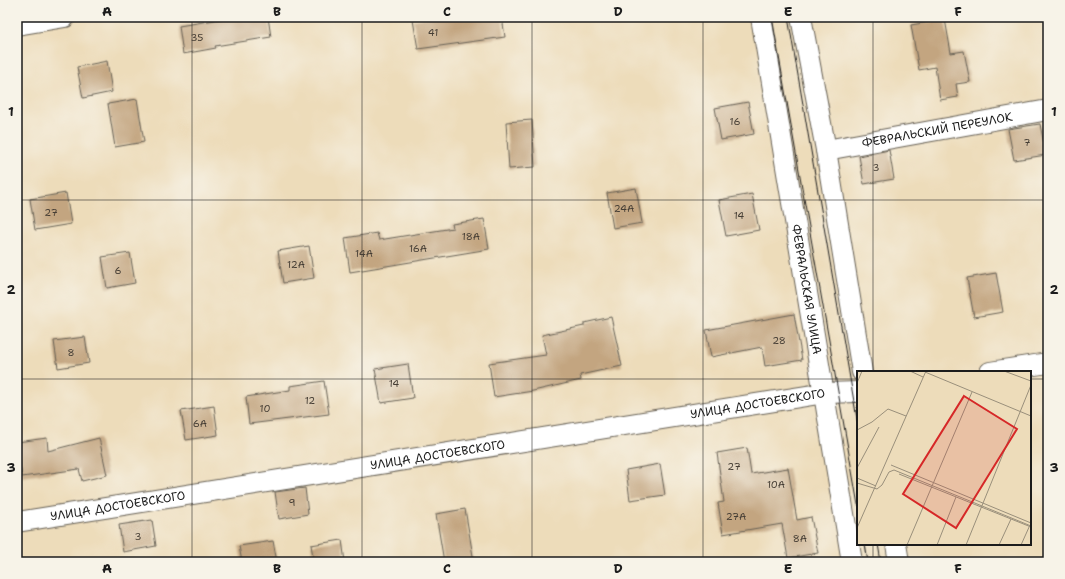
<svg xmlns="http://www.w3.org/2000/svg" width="1065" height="579" viewBox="0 0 1065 579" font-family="'Shantell Sans',sans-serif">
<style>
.building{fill:#c3a580}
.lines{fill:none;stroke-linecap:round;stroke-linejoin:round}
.street-casing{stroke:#655f53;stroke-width:22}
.street{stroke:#fff;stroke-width:20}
.tram{stroke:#1c1c1c;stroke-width:1}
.grid{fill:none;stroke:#1c1c1c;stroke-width:1;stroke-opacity:0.55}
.labels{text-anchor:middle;stroke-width:3;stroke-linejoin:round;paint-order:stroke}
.number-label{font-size:10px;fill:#463e35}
.street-label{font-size:12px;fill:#1c1c1c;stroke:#f7f3e8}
.inset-road{fill:none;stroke:#998f7b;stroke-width:1}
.view{fill:#d62828;fill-opacity:0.15;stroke:#d62828;stroke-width:2}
.inset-edge{fill:none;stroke:#1c1c1c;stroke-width:2}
.neatline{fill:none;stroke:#1c1c1c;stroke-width:1.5}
.grid-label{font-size:13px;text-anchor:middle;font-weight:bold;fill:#1c1c1c}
</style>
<rect width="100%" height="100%" fill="#f7f3e8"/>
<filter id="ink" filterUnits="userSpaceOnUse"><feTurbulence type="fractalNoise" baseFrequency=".025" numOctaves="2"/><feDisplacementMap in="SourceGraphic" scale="8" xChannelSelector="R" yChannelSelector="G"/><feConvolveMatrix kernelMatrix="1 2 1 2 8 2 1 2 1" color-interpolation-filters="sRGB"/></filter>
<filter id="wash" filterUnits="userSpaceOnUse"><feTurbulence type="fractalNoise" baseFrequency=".012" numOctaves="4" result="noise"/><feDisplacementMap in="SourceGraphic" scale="16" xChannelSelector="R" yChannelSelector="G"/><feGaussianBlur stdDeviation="0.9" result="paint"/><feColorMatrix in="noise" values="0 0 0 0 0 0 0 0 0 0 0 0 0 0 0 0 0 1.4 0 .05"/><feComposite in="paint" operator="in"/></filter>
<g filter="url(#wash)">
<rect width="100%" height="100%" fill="#eddcba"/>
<g id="blocks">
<!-- building -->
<g class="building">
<polygon points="233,17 268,17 271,37 215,46 216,48 183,54 179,26"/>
<polygon points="430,17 502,17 505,37 418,49 413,20"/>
<polygon points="945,19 951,53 964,51 970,82 956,84 958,97 940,100 935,67 919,70 911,25"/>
<polygon points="107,61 112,92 83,98 77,67"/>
<polygon points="137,99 144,142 115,147 108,104"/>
<polygon points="748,102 754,134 721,140 715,108"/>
<polygon points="532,120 535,167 509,169 506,122"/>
<polygon points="1040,124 1046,155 1014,160 1008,129"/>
<polygon points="889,150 894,179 864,184 859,156"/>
<polygon points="636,188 642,223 613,228 607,193"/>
<polygon points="66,193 71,224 35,230 30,199"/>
<polygon points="752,194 759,230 726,236 719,200"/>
<polygon points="484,219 489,249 350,272 345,238 377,233 379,240 453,228 452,224"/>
<polygon points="309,246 314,278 283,283 278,251"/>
<polygon points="130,253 135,283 107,288 102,257"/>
<polygon points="996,273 1003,312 974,317 967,278"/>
<polygon points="794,314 802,360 765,366 762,347 711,357 706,330"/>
<polygon points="611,317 622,366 580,375 581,380 533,391 494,397 489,363 546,355 542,335 584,326 584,323"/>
<polygon points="85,337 89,363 58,368 54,341"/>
<polygon points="408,364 413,398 381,403 375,369"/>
<polygon points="324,381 329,414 249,424 246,397 290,390 290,386"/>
<polygon points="214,406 218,435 186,440 181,411"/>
<polygon points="47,438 48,451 99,438 107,475 82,481 79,469 22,477 17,442"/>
<polygon points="747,448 751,474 788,468 797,520 811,517 818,553 788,558 782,524 723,534 718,503 724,502 717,453"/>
<polygon points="660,464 665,495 630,500 626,470"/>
<polygon points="305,488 308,514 279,519 275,492"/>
<polygon points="465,509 474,562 444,562 436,514"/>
<polygon points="152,520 156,546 123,552 119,525"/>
<polygon points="342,540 345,562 314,562 311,545"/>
<polygon points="273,541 277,562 242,562 239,546"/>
</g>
</g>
</g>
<g filter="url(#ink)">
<use href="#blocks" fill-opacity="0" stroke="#655f53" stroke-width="1"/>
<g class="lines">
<defs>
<g id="street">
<path id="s1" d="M 761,17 L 852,562"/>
<polyline points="801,17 826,150 862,372"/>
<polyline points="17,25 65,17"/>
<path id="s2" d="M 826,150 L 1048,110"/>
<polyline points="990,372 1048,363"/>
<path id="s3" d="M 17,522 L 825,393 L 858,392"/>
<polyline points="896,544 899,562"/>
</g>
</defs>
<!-- street casing -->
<use href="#street" class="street-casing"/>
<!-- street -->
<use href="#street" class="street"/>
<!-- tram -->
<g class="tram">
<polyline points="772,17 858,505"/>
<polyline points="788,17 858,425"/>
<polyline points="865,544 868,562"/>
<polyline points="878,544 881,562"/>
</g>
</g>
</g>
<!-- grid -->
<path class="grid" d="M 192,17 L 192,562M 362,17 L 362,562M 532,17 L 532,562M 703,17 L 703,562M 873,17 L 873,372M 17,200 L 1048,200M 17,379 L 858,379M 1030,379 L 1048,379M 873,544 L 873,562"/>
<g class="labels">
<!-- number labels -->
<g class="number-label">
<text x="433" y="36">41</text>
<text x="197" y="41">35</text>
<text x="735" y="125">16</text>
<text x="1027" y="146">7</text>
<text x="876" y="171">3</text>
<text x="624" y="212">24А</text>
<text x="51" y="216">27</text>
<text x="739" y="219">14</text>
<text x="471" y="240">18А</text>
<text x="418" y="252">16А</text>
<text x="364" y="257">14А</text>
<text x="296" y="268">12А</text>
<text x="118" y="274">6</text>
<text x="779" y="344">28</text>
<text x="71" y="356">8</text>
<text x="394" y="387">14</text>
<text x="310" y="404">12</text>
<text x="265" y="412">10</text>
<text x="200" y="427">6А</text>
<text x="734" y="470">27</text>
<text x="776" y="488">10А</text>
<text x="292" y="506">9</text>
<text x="736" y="520">27А</text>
<text x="138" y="540">3</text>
<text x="800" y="542">8А</text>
</g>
<!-- street labels -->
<g class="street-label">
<text dy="4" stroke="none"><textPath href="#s2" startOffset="113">ФЕВРАЛЬСКИЙ ПЕРЕУЛОК</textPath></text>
<text dy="4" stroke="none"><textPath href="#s1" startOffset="276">ФЕВРАЛЬСКАЯ УЛИЦА</textPath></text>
<text dy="4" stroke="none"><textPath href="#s3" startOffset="750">УЛИЦА ДОСТОЕВСКОГО</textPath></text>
<text dy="4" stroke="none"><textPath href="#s3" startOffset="426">УЛИЦА ДОСТОЕВСКОГО</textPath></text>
<text dy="4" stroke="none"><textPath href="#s3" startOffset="102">УЛИЦА ДОСТОЕВСКОГО</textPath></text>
</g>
</g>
<!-- overview -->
<g transform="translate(857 371)">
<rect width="174" height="174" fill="#eddcba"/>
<path class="inset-road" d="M 53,0 L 66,6M 147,0 L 174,10M 68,1 L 174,45M 0,12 L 5,0M 0,59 L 15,51 L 31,38 L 49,45M 34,94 L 174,152M 0,97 L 22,56M 42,103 L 174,156M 0,107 L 19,115M 0,112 L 20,118 L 25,114 L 32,101 L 37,99 L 174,155M 0,157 L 69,0M 50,174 L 115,21M 80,174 L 99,126M 109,174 L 174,14M 142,174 L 154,148M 164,174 L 173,154"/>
<path class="view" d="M 107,25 L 160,58 L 99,157 L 46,123 Z"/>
<rect width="174" height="174" class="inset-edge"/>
</g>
<!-- margin -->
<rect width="1065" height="579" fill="none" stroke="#f7f3e8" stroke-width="44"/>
<rect x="22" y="22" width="1021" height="535" class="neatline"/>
<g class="grid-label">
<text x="107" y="16">A</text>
<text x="277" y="16">B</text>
<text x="447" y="16">C</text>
<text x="618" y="16">D</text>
<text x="788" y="16">E</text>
<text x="958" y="16">F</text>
<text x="11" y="116">1</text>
<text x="1054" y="116">1</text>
<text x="11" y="294">2</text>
<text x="1054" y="294">2</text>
<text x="11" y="472">3</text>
<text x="1054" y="472">3</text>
<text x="107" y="573">A</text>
<text x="277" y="573">B</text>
<text x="447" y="573">C</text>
<text x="618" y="573">D</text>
<text x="788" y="573">E</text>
<text x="958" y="573">F</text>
</g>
</svg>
